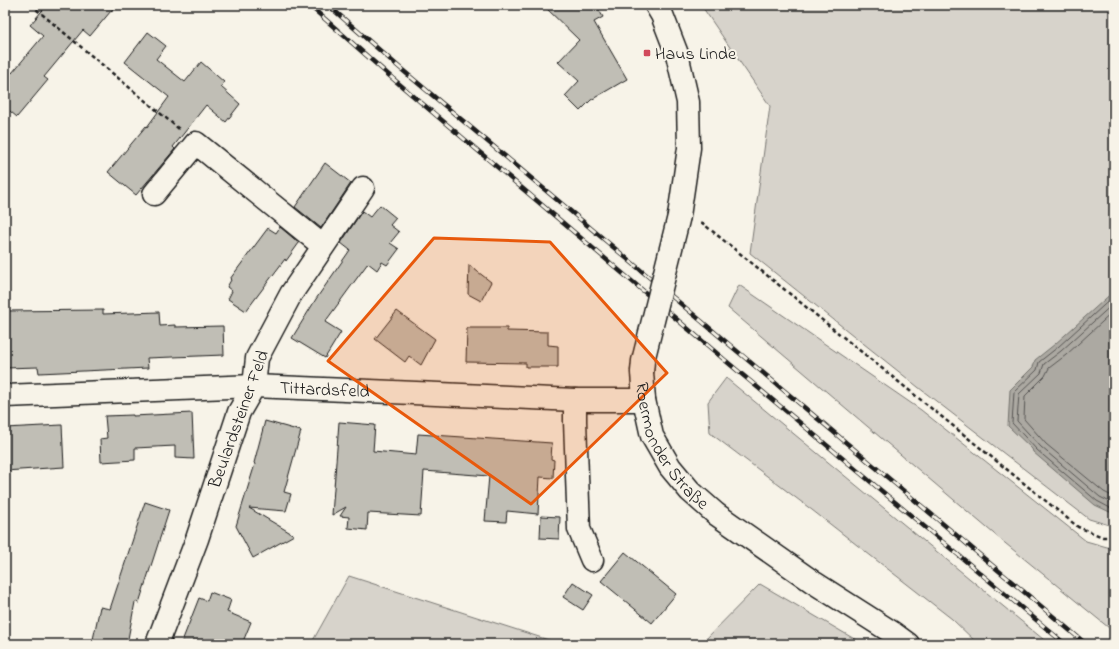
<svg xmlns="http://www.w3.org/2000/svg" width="1119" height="649" viewBox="0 0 1119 649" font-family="'Indie Flower',sans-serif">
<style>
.green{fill:#d7d3cb;stroke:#7a7874}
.water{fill:#aca9a2;stroke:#72716c}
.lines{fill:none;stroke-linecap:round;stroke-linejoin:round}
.shore{stroke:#565452;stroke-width:1}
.building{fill:#c0beb5;stroke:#1c1c1c}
.minor-casing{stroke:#1c1c1c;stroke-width:25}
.major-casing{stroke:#1c1c1c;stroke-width:25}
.path{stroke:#1c1c1c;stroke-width:2.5;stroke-dasharray:4 3;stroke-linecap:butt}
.minor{stroke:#f7f3e8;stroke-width:22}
.major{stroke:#f7f3e8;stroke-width:22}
.rail-casing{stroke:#1c1c1c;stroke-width:4.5}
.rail{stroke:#f7f3e8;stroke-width:3;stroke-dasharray:9;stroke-linecap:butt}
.major-bridge-casing{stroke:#1c1c1c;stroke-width:25;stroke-linecap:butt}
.major-bridge{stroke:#f7f3e8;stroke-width:22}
.marked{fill:#e8590c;fill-opacity:0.2;stroke:#e8590c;stroke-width:3;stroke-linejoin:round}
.poi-dot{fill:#d1495b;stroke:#f7f3e8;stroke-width:1.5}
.labels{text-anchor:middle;stroke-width:4;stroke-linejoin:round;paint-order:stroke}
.poi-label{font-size:18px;fill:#1c1c1c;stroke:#f7f3e8;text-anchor:start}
.street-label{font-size:18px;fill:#1c1c1c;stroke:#f7f3e8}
</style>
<rect width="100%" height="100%" fill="#f7f3e8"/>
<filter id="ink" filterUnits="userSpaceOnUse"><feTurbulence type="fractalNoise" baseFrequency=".025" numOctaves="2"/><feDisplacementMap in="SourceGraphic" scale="8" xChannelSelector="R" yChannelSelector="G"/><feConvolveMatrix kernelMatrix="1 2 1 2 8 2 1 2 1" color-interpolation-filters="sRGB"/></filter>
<g filter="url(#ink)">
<!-- green -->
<g class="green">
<polygon points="701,5 1114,5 1114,525 1109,525 1089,519 923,391 750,253 770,106"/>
<polygon points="739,285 921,410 1086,541 1114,549 1114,632 1000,539 728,308"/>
<polygon points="726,378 1049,644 978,644 952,619 812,510 710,433 708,402"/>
<polygon points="349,576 561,644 311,644"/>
<polygon points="760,584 863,644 701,644"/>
</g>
<!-- water -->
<polygon class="water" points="1114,291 1114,514 1095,505 1033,452 1032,449 1008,426 1010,390 1033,367 1035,360 1055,344"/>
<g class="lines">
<!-- shore -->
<g class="shore">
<polyline points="1114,296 1058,347 1039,362 1037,370 1014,392 1012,423 1037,450 1097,501 1114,510"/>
<polyline points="1114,303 1061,351 1044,364 1041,373 1019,394 1017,421 1041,447 1100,497 1114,504"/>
<polyline points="1114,311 1066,355 1049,368 1045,376 1025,396 1024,419 1046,444 1104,492 1114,497"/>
</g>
</g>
<!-- building -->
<g class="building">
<polygon points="47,5 116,5 90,36 83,30 44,77 48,80 17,117 5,107 5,66 12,73 43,36 30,25"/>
<polygon points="543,5 596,5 603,17 594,22 627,79 591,100 580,111 565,96 579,81 558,62 579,40"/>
<polygon points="148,32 166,46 156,59 185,82 201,62 224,82 221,87 240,104 226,122 206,105 173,147 175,149 136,195 108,172 146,126 147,127 169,97 125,62"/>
<polygon points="325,163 351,183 321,228 295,207"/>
<polygon points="380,205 396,218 390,225 399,232 390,243 399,249 387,265 382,262 377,270 368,263 325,322 341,332 325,358 292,338 316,299 350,250 341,243 362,211 370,217"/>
<polygon points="280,227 299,243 286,261 285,259 246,311 228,299 232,291 227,287 231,280 230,279 268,228 276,233"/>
<polygon points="469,265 491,282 481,301 468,294"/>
<polygon points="103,310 103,314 159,312 160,326 175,325 175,327 223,326 224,355 147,358 148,368 39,373 38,367 5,368 5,311"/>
<polygon points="397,311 435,339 421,365 409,356 405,362 375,339"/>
<polygon points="467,328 507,328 507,331 548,332 548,345 558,346 558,367 526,367 526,363 466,362"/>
<polygon points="192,413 194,459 175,458 175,446 135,448 135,460 101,462 100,439 107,438 105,416 133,415 133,416"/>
<polygon points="265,421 301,431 284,492 291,494 286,511 249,508 294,535 253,558 236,526 255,464 254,463"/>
<polygon points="339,422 375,425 373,451 416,455 418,434 552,443 551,459 554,460 553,478 540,477 538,514 507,511 506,522 485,521 489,476 424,471 421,516 368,513 367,530 348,528 349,517 340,516 346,507 332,515"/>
<polygon points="62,425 64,467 5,471 5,428"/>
<polygon points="145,502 169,510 139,603 135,602 127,644 92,644 100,607 110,609"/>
<polygon points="541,516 560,517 559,539 540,538"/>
<polygon points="625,552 676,594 652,623 601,581"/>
<polygon points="573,582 593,595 583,610 563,597"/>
<polygon points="210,592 231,600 227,612 251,622 242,644 181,644 199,598 207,601"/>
</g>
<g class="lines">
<defs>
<g id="minor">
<polyline points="154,194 196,143 323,246"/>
<path id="s1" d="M 5,396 L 254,386 L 575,400 L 644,400"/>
<polyline points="575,400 575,421 579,529 592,560"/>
<polyline points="157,644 197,539 239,412 254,386 257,358 291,294 363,188"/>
</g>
<g id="major">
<polyline points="656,5 662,15 677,54 688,102 689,148 679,216"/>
<path id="s2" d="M 642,372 L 644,400 L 652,436 L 670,467 L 690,491 L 716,514 L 813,582 L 893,633 L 908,644"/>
</g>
</defs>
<!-- minor casing -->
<use href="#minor" class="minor-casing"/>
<!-- major casing -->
<use href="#major" class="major-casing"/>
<!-- path -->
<g class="path">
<polyline points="31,5 179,129"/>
<polyline points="701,222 1078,527 1103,537 1114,537"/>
</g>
<!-- minor -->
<use href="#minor" class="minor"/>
<!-- major -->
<use href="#major" class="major"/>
<defs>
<g id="rail">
<polyline points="309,5 391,77 726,361 1065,644"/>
<polyline points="328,5 400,68 1086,644"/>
</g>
</defs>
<!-- rail casing -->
<use href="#rail" class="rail-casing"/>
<!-- rail -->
<use href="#rail" class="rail"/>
<defs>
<polyline id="major-bridge" points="642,372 643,361 679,216"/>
</defs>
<!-- major-bridge casing -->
<use href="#major-bridge" class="major-bridge-casing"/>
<!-- major-bridge -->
<use href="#major-bridge" class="major-bridge"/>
</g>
</g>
<!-- marked area -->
<path class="marked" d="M 434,238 L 550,242 L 667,373 L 531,504 L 328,361 Z"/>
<!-- markers -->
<rect class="poi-dot" x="643" y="49" width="8" height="8" rx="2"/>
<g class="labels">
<!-- poi labels -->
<g class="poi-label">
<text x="655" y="59">Haus Linde</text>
</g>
<!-- street labels -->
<g class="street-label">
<text dy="6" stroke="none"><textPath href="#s1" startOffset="320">Tittardsfeld</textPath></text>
<text transform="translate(238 419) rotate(-70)" y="6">Beulardsteiner Feld</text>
<text dy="6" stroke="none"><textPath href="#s2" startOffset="82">Roermonder Straße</textPath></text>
</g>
</g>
<!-- margin -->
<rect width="1119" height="649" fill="none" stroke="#f7f3e8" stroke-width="20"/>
<rect x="10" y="10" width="1099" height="629" fill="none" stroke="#1c1c1c" stroke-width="1.5" filter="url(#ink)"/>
</svg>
